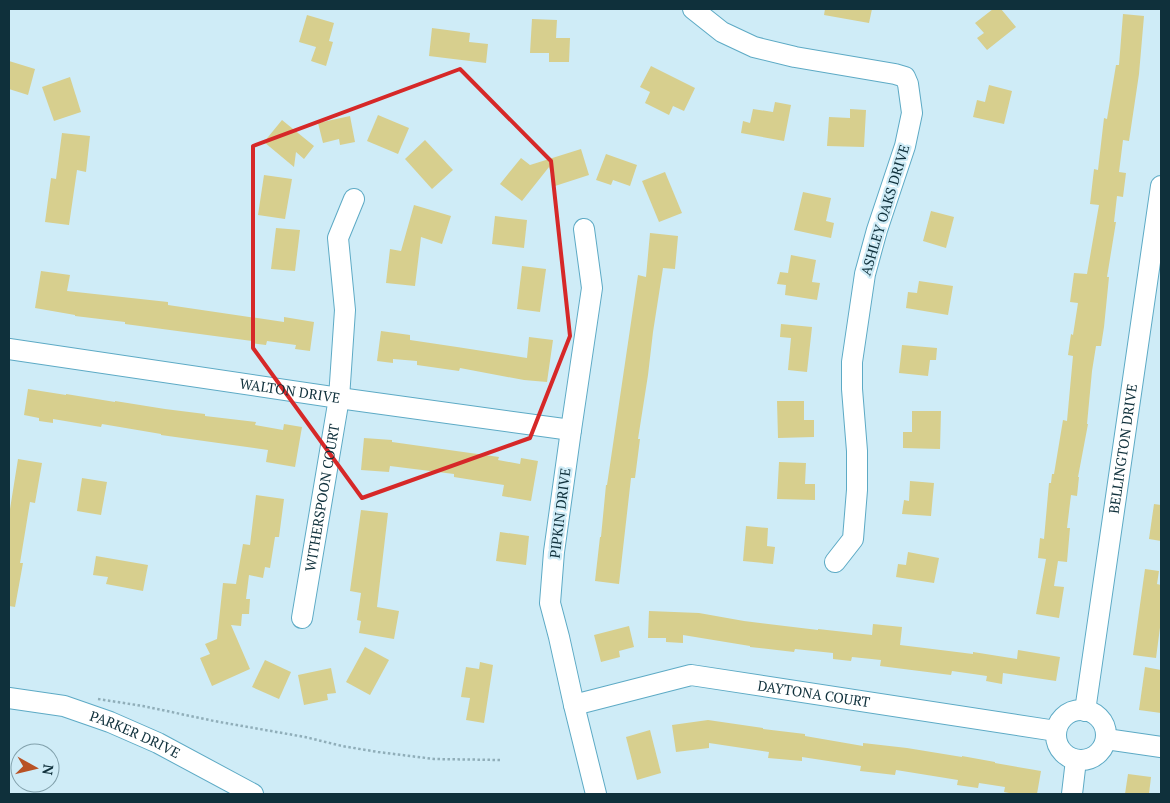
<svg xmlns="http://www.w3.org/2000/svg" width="1170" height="803" viewBox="0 0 1170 803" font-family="'PT Serif',serif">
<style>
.building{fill:#d7cf8e}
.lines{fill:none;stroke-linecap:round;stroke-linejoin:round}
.minor-casing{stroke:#5daac5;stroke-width:22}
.path{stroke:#90aeb9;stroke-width:2.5;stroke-dasharray:2.5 2.5;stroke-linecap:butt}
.minor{stroke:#fff;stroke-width:20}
.marked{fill:none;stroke:#d62828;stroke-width:4;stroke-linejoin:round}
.labels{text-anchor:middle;stroke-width:4.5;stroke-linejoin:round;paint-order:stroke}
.street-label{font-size:14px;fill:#0f303b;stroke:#cfecf7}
</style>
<rect width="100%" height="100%" fill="#cfecf7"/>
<!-- building -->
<g class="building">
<polygon points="825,9 872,9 869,23 824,15"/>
<polygon points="993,9 1001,9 1016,27 987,50 977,38 984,33 975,23"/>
<polygon points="1123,14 1144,16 1139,74 1129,141 1123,140 1119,172 1126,173 1123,197 1117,196 1114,222 1116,222 1107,277 1109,277 1104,327 1101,346 1096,346 1092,371 1087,424 1088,424 1078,477 1079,477 1077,496 1071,495 1067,528 1070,528 1067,562 1058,561 1054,586 1064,587 1059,618 1036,614 1046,559 1038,558 1040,538 1044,539 1049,483 1051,483 1052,474 1054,474 1063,420 1067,421 1073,356 1068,355 1071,334 1073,335 1078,303 1070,302 1074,273 1087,274 1099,205 1090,204 1094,169 1098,170 1104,118 1107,119 1116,65 1119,65"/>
<polygon points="307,15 334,23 329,41 333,42 326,66 311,61 316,47 299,42"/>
<polygon points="532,19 557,20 556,38 570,38 569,62 549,62 549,53 530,53"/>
<polygon points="432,28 470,33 469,42 488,44 486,63 429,56"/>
<polygon points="9,61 35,69 28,95 9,89"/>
<polygon points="651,66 695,88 684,111 673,106 669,115 645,103 650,92 640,87"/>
<polygon points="70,77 81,112 54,121 42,87"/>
<polygon points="989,85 1012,91 1004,124 973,117 977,100 985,102"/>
<polygon points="775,102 791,105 784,141 741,133 743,121 750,123 753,109 773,112"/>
<polygon points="850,109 866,110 864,147 827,146 829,117 850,118"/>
<polygon points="378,115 409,128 398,154 367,141"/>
<polygon points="350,116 355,142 340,145 339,139 323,143 318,123"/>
<polygon points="282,120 314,146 304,159 296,152 294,167 264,142"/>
<polygon points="62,133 90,136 86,172 77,170 69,225 45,222 51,178 56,179"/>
<polygon points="425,140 453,170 432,189 405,159"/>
<polygon points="581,149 589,175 555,186 549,167 522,201 500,184 521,158 530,165"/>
<polygon points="606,154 637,165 630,186 613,180 611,185 596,180"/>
<polygon points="665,172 682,213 659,222 642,181"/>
<polygon points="264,175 292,179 285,219 258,215"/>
<polygon points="803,192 831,198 826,221 834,223 831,238 794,230"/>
<polygon points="414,205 451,216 442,244 421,237 415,286 386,283 390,249 401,251"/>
<polygon points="931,211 954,217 946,248 923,241"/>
<polygon points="495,216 527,220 524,248 492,244"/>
<polygon points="276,228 300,230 295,271 271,269"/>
<polygon points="650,233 678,236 675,269 663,268 653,332 648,375 638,439 640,439 635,478 631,478 619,584 595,581 600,537 601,537 606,485 607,485 638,275 646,277"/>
<polygon points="791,255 816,260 812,282 820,283 817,300 785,295 786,285 777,284 780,272 788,273"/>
<polygon points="522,266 546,269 540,312 517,309"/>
<polygon points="41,271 70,275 67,291 168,302 168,305 284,322 284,317 314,322 310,351 295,349 296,345 267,341 266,345 251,343 252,341 125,324 125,322 75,316 75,315 35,308"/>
<polygon points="919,281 953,286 948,315 906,308 908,292 917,293"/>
<polygon points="781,324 812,327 807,372 788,370 791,338 780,337"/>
<polygon points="381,331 410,335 410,340 457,347 527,358 529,337 553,340 547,382 524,380 460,368 459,371 417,365 417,361 393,359 393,363 377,361"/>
<polygon points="902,345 937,348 936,360 930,360 928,376 899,373"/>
<polygon points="28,389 66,395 66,394 115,402 115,401 165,409 205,414 205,416 256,422 255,425 283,430 284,424 302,427 295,467 266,462 268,450 161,435 161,434 102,424 101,427 53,419 53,423 39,421 39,418 24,415"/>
<polygon points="777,401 804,401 804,420 814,420 814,437 778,438"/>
<polygon points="912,411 941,411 940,449 903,448 903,432 912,432"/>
<polygon points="364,438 392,440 392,442 499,457 498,460 520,464 521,458 538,461 531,501 502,496 504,485 454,477 454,474 390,466 389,472 361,470"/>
<polygon points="18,459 42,463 35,503 30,502 20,563 23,563 15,607 9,606 9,509 10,509"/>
<polygon points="779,462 806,463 805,484 815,484 815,500 777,499"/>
<polygon points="82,478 107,482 101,515 77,511"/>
<polygon points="910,481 934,483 931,516 902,514 904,500 909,501"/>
<polygon points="256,495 284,499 279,537 275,537 270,568 265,567 263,578 249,575 246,599 250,599 249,614 242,614 241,626 231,625 250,669 212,686 200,658 210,654 205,644 217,639 223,583 236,584 243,544 250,545"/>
<polygon points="1154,504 1161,505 1161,541 1149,539"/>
<polygon points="361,510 388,513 377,607 399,611 394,639 359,633 361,621 357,620 361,593 350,591"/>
<polygon points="746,526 768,528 767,546 775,547 773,564 743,561"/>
<polygon points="500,532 529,536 526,565 496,561"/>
<polygon points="908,552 939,558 934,583 896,577 898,564 906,565"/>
<polygon points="96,556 148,565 143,591 106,584 108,577 93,575"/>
<polygon points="1145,569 1159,571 1157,584 1161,585 1161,620 1156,658 1133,655"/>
<polygon points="649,611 699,613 744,621 818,630 818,629 872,635 873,624 902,627 900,645 973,654 973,652 1017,659 1018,650 1060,657 1056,681 1003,673 1002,684 986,681 987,676 952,671 951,675 880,666 881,660 852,657 851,661 833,659 833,653 795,649 794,652 750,647 750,646 683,635 683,643 666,642 666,638 648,638"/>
<polygon points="629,626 634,647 619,651 620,657 601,662 594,635"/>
<polygon points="365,647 389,660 370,695 346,682"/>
<polygon points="265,660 291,672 279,699 252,687"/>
<polygon points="480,662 493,665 484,723 466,720 470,698 461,697 466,667 479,669"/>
<polygon points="1145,667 1161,670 1161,713 1139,710"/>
<polygon points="331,668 336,693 327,694 328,700 304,705 298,675"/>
<polygon points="708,720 763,728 763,729 805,734 805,736 863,746 863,743 907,748 962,757 962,756 995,762 995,763 1041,771 1037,794 1014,794 1004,792 1005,787 979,783 978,788 957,785 958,780 896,770 895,775 860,771 861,766 802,757 802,761 768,758 769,752 709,743 709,748 676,752 672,725"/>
<polygon points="650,730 661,773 637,780 626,737"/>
<polygon points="1128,774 1151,777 1149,794 1125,794"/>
</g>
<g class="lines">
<defs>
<g id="minor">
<polyline points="693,9 722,32 754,47 795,57 895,74 905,77 908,84 912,113 905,146 877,230 865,274 852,362 852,389 857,451 857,490 853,539 835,562"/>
<polyline points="584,229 592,288 571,430 554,552 550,603 559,637 574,705 596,794"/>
<path id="s1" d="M 9,349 L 339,398 L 571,430"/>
<path id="s2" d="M 302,618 L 339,398 L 345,310 L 338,238 L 354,199"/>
<path id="s3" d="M 9,698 L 64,706 L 110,722 L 158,743 L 253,794"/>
<path id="s4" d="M 574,705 L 691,675 L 1056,731"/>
<circle cx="1081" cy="735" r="25"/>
<path id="s5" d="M 1085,711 L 1161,186"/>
<polyline points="1106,739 1161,747"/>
<polyline points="1072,794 1076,760"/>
</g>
</defs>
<!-- minor casing -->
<use href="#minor" class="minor-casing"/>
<!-- path -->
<polyline class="path" points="98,699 143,706 214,721 305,737 342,746 378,752 434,759 500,760"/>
<!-- minor -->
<use href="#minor" class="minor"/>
</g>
<!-- marked area -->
<path class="marked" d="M 460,69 L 551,161 L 570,336 L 530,438 L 362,498 L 253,348 L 253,146 Z"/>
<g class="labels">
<!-- street labels -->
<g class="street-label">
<text transform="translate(885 210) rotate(-73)" y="5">ASHLEY OAKS DRIVE</text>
<text dy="5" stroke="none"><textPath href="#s1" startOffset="284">WALTON DRIVE</textPath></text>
<text dy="5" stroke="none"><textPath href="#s5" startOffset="265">BELLINGTON DRIVE</textPath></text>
<text dy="5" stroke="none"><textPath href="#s2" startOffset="122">WITHERSPOON COURT</textPath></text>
<text transform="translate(560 513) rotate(-83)" y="5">PIPKIN DRIVE</text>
<text dy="5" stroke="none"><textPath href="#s4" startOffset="245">DAYTONA COURT</textPath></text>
<text dy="5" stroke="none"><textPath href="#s3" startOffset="132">PARKER DRIVE</textPath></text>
</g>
</g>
<!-- border -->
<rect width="1170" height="803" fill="none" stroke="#0f303b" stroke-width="20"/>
<!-- north arrow -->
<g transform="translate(35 768) rotate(98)"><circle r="24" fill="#cfecf7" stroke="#82a1ac"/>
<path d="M0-4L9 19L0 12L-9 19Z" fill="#b85225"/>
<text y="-8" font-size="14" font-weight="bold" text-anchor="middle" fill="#0f303b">N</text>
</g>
</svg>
